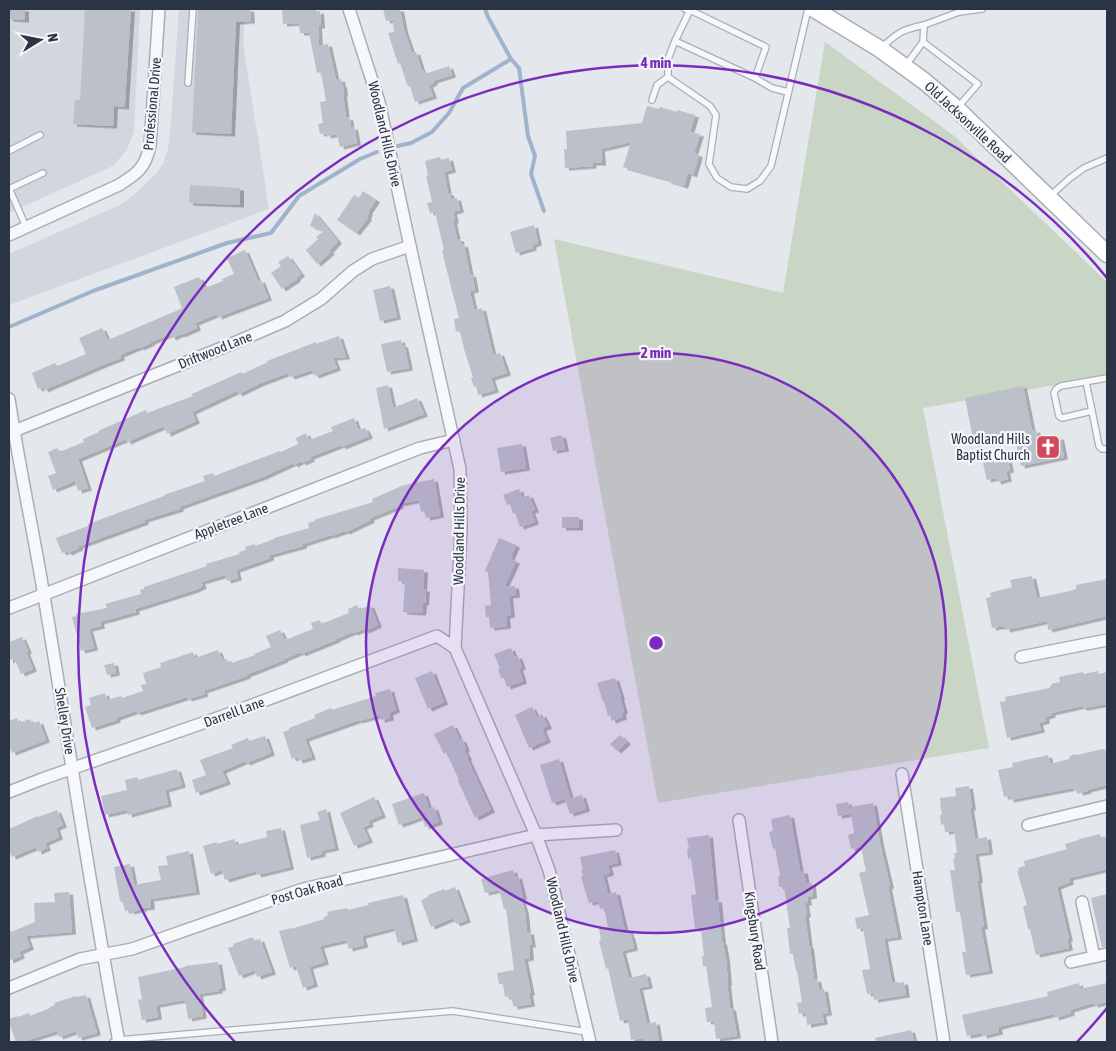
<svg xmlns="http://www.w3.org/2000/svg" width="1116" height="1051" viewBox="0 0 1116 1051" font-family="'Asap Condensed',sans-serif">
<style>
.built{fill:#d2d6de}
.green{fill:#c9d6c5}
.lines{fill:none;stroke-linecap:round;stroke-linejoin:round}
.stream{stroke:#9fb4cc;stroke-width:4}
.building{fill:#bbc0ca;filter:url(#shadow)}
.service-casing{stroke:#a9aeb7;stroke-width:8}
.minor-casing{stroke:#a9aeb7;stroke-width:14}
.secondary-casing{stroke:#a9aeb7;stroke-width:19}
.service{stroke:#f7f8fa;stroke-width:5.5}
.minor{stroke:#f7f8fa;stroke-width:11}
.secondary{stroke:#fff;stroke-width:16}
.ring{fill:none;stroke:#7b2cbf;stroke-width:2.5}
.labels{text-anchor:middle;stroke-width:4.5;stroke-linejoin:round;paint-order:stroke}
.street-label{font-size:14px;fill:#2b3445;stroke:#f4f6f9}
.poi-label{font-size:14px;fill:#2b3445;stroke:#f4f6f9;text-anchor:end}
.centre{fill:#7b2cbf;stroke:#f4f6f9;stroke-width:2.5}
.ring-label{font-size:15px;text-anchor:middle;font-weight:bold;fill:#7b2cbf;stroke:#f4f6f9;stroke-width:4.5;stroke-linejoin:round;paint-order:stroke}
</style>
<defs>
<filter id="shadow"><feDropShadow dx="4" dy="2.5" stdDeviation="0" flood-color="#0004"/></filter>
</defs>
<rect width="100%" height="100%" fill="#e4e7ec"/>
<!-- built -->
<g class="built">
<polygon points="9,9 140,9 134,132 126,151 113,166 9,213"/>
<polygon points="179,9 245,9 243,43 269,209 9,305 9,254 122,204 135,194 154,176 163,164 168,149 170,133"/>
</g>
<!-- green -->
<polygon class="green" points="825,42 953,135 1107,282 1107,376 923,408 989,748 658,803 554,239 783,293"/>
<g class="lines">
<!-- stream -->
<g class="stream">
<polyline points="511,59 519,68 528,136 535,156 531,174 544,211"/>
<polyline points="398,146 411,143 432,132 449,113 463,88 511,59 488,17 485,9"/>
<polyline points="9,327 93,291 227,243 271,233 299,196 360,159 377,152"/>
</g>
</g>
<!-- building -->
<g class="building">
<polygon points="9,9 25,9 25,20 9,19"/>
<polygon points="85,9 131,9 125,103 125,107 114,106 113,126 73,124 75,100 80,100"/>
<polygon points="198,9 250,9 251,21 236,22 231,134 192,132"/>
<polygon points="282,9 316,9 316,12 320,11 321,26 318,26 319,46 328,44 336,80 341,79 342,85 343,85 344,94 343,94 346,118 349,117 351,128 354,127 357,143 340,147 337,134 327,136 326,133 320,134 318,124 323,123 320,102 326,101 321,72 317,73 309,33 300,33 299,23 283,24"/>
<polygon points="383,9 400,9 404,30 412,53 416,52 422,71 423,70 425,74 449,66 452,75 433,81 434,83 429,85 433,96 415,102 410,86 408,87 400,63 398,64 388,33 394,32 393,20 386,21"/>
<polygon points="647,106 659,109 660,107 677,112 677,110 695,115 690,132 700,134 694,153 699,155 693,175 688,173 684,186 667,181 668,180 623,167 631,142 601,149 602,163 592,163 593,166 565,168 564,149 567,149 566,131 642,123"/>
<polygon points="440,157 441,160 449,158 452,170 444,172 448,193 450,193 451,199 457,198 460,210 453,212 455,221 453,221 457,239 460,239 461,245 464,244 470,275 472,274 475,290 470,291 474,310 482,308 493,355 500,353 507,373 491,378 495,390 478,395 476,386 474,387 471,378 473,377 464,349 460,331 456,332 454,319 459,318 446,267 442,250 444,250 438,225 435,212 430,213 427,203 432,202 426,176 428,175 425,161"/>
<polygon points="190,185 240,188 240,205 189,203"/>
<polygon points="363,191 376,200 368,212 369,213 367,217 368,218 356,233 337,220 354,195 359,198"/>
<polygon points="315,213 338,241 329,251 331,252 317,264 306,250 318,239 316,237 324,231 310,226"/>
<polygon points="534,225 538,243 532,245 533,248 516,253 510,232"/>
<polygon points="245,250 258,281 261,280 268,298 218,317 217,314 195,323 197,328 181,335 181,334 172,338 170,334 151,342 151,343 140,348 139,347 120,355 121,358 105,364 44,390 43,387 38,389 32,373 55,363 57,366 86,354 79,338 102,328 108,340 176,311 182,308 174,287 199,277 205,288 223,281 222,279 234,274 227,258"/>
<polygon points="288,256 301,274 296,278 297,279 282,289 271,273 281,266 278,262"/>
<polygon points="390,286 397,317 380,321 373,290"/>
<polygon points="339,336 346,357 333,358 337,368 315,376 312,370 291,377 288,373 261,383 238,394 237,391 192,412 196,421 167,434 164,426 127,442 126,439 78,459 88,488 78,491 75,481 53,490 48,476 56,473 48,452 57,448 59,451 62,451 84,442 83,439 99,432 98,431 146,410 147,413 193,396 192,394 241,372 242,374 268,362 267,361 316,342 316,344"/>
<polygon points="401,340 402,345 404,345 409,368 387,372 381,344"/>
<polygon points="388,385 393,408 417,398 424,414 384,429 376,388"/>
<polygon points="1023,386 1032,431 1036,430 1039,441 1060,437 1064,457 1021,466 1015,438 1007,440 1006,438 974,444 965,398"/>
<polygon points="354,418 358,430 365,428 369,436 342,447 341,445 310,457 311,459 302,463 301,461 294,465 293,463 263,477 179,507 180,509 144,520 145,522 79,546 79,548 68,553 67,551 62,553 56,538 88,526 88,524 164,496 164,495 205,481 203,476 213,473 214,476 280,451 281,452 298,444 296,438 306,433 309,440 333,431 331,427"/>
<polygon points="562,435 565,449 553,451 550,438"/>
<polygon points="522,444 526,468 501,472 497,448"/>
<polygon points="1008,460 1010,470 1006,471 1008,479 997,482 996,478 987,480 983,463 994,461 994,463"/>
<polygon points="434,479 440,515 426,518 425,511 421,512 419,500 399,504 400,506 370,518 371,520 346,532 345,531 331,536 331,535 303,544 303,546 270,555 270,558 236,570 238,578 227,581 225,575 201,582 203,586 195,590 135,609 136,612 100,622 101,626 89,629 94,648 81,651 72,617 76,616 76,614 107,608 105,604 141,594 140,590 144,589 144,587 207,566 206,564 240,554 239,552 246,550 245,547 255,544 255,546 274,539 274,538 309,528 308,523 315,521 314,520 373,502 372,499 404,485"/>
<polygon points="519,489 522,498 529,495 535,510 531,511 535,522 520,527 515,513 513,514 510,504 507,505 503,495"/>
<rect x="562" y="517" width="17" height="11"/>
<polygon points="499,538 516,545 510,559 516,561 504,587 515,586 516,595 509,596 511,615 506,616 507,626 490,628 489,617 486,617 485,606 491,605 488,572 485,571"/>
<polygon points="398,568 424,570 423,589 426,589 425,603 423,603 422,613 403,612 405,582 398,581"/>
<polygon points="1032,576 1037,598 1070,591 1076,589 1076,585 1107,579 1107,616 1048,630 1047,621 1006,630 1005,626 992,628 986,598 991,597 990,593 1012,587 1010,580"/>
<polygon points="357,605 359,610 370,605 378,625 365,631 364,629 354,633 353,632 336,639 336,640 301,654 301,652 284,659 284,660 246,675 247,676 203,691 205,694 188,699 187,697 137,713 136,711 116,718 117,720 92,728 85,707 91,705 89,698 105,693 107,700 121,696 122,698 143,691 141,685 146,684 143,673 161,667 160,663 193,652 195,658 218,650 222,660 227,659 229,664 255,655 254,654 271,647 266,636 280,630 285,640 313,629 311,623 320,620 321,624 349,613 348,609"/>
<polygon points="22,637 28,651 26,652 33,669 21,674 14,658 9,661 9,642"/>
<polygon points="511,648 514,657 518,656 522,667 519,668 523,681 507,687 504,678 501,678 498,669 500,668 494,654"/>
<polygon points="114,663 116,673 107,675 104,665"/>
<polygon points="432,671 444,702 428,709 415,678"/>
<polygon points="1098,671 1098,674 1107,672 1107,704 1084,708 1082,708 1082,706 1051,713 1052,715 1045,717 1046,721 1039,723 1041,730 1007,738 1000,702 1006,701 1005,697 1050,688 1050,686 1052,685 1051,684 1060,682 1059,677 1083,672 1084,674"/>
<polygon points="615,678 621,697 620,697 624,711 622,712 623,717 612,721 610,715 608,716 604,701 603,702 597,683"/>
<polygon points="390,689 396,710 389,713 390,718 381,720 380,715 359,721 359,720 305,739 312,757 299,761 297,757 292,759 283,732 289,730 289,728 315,718 314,715 331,708 332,710 376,696 375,693"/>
<polygon points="532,707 537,717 542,714 548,726 542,729 547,740 529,748 515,715"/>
<polygon points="17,718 19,723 30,719 32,724 39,721 46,740 12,753 9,745 9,721"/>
<polygon points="453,725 460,740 462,739 466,749 464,750 468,757 467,758 491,810 475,818 458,781 459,780 446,752 444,754 434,734"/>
<polygon points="620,735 627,742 617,751 610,744"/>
<polygon points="265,736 271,753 246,763 245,761 222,771 227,782 196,793 192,780 206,775 200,760 233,748 231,745 248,738 249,741"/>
<polygon points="1103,749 1107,751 1107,785 1087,790 1088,791 1079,793 1078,790 1073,791 1073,788 1010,800 1009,796 1004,797 998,770 1013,767 1012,763 1048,755 1050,764 1069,759 1070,756 1076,754 1077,755"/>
<polygon points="559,759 570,797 552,803 540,765"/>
<polygon points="177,769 182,785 165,790 168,804 128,815 127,810 105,815 101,796 127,790 125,780 137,777 138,780"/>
<polygon points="969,786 972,808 970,808 975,839 987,837 989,852 975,854 979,880 977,881 984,927 981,927 989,971 966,975 962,952 966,952 960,912 956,912 950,870 955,870 953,859 955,858 954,853 957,853 954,831 945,832 944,824 941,825 940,815 942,815 940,803 941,803 940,798 956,796 955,788"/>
<polygon points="424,793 429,809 434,807 439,822 425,827 422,817 399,825 392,804"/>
<polygon points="582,795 586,809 570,814 565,800"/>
<polygon points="374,797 382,815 368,821 370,824 363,827 369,840 354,846 340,813"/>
<polygon points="848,802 850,814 838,816 836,804"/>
<polygon points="873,803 880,843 890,886 888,887 898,937 884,939 886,951 892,983 898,982 898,983 904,982 906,995 874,1000 873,993 867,994 862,970 870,969 863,928 857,929 855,918 869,915 859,873 866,871 861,847 851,849 848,835 854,833 850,807"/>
<polygon points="326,809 335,848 321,851 322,854 307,858 300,825 320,820 317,812"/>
<polygon points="57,810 63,825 56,828 59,837 45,843 47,848 38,852 36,847 12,857 9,850 9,829 38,816 38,817"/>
<polygon points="790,815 800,871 804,871 806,884 812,883 813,896 807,897 808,903 805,903 807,915 805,915 809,946 810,946 814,980 817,979 819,990 824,989 828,1013 822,1014 824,1022 807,1025 806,1013 799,1014 797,1003 802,1002 797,971 796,971 793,954 790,954 787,928 790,928 784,887 779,887 778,877 780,876 775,848 773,849 769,832 773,831 771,819"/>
<polygon points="281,828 290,867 257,875 256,871 225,880 222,870 211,874 203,846 217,842 217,844 234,839 236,845 267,837 266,831"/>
<polygon points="1100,834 1101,838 1107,836 1107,869 1069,878 1070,882 1057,887 1069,939 1067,939 1069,948 1036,955 1030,929 1028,929 1023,906 1027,905 1017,871 1019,871 1018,868 1025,866 1024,861 1067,849 1065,844 1079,840 1079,839"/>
<polygon points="709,835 715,900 718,900 722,942 723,942 726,959 728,983 727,983 730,1008 732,1008 737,1036 716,1039 714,1021 707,1022 705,1008 712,1007 706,966 703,966 702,956 704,956 701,928 695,929 691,895 696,894 691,858 688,859 687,849 689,849 687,838"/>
<polygon points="615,850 618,863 608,865 610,873 603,875 608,894 616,892 625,931 629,930 630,935 631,935 634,948 622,951 629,978 646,974 649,986 639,988 647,1024 656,1022 659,1042 643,1042 643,1038 631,1040 628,1019 620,1021 608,968 606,969 599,941 601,940 599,929 608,927 604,908 600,909 598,901 589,903 581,877 583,876 581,870 583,870 580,857"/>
<polygon points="189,851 196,892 150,899 151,907 143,908 143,909 130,912 130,910 125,911 123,903 120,901 114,867 130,864 134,885 161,880 158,866 168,865 166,856"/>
<polygon points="513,870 515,877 518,876 523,897 521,898 525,912 527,932 530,932 532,945 529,945 530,958 524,959 531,993 529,993 531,1004 514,1007 510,996 505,997 503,984 499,984 497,973 514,970 506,909 504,909 499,890 485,893 481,879"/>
<polygon points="455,887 467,920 456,924 453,918 431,927 421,900 428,897 428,895 444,889 445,891"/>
<polygon points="69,892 72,932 26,936 30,947 19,952 21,956 9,961 9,927 11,932 35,922 34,903 55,902 54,893"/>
<polygon points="1107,894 1107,947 1102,947 1091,898"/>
<polygon points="403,895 414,939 398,943 394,928 362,936 364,945 349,949 346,940 320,946 325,962 309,967 314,984 303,988 296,966 290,968 279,931 291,928 291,929 324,919 324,917 328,915 327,912 347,908 348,910 369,905 368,903"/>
<polygon points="253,937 254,941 260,939 272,972 257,977 255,970 239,976 228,948 234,946 233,944"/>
<polygon points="218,962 222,988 218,989 219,991 199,994 203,1016 188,1019 185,1000 156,1005 158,1017 142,1020 138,1000 142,999 138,977 185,967 185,966"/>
<polygon points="1079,983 1080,989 1107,983 1107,1002 1094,1005 1093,1003 1070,1010 1071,1013 1055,1018 1054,1014 998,1027 999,1032 983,1036 982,1033 967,1036 962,1015 1048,996 1047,992"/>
<polygon points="86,995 97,1033 78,1038 76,1031 59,1037 57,1031 28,1040 29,1042 16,1042 9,1023 9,1019 17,1016 18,1017 29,1013 30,1016 50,1008 50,1007 55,1005 54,1003 76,996 76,997"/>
<polygon points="911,1030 914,1042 876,1042 875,1038"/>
</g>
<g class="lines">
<defs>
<g id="service">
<polyline points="685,9 690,10 766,47 755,78 675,41 690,10"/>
<polyline points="924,25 959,12 982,9"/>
<polyline points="675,41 668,59 668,77 710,106 716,115 709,164 717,178 731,187 747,189 760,181 771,166 808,9"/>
<polyline points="923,42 978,84 958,107"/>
<path d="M 882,47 C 899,32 901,30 924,25 L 923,42 L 906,65"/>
<polyline points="755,78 772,88 788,92"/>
<polyline points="188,83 193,9"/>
<polyline points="652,100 657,85 668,77"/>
<polyline points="9,151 40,135"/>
<polyline points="9,188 26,227"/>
<polyline points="9,189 43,173"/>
<polyline points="1049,197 1070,178 1084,168 1107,158"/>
<polyline points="1086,382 1092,411 1062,418 1059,416 1054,393 1056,389 1061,386 1107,378"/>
<polyline points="1092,411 1099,446 1102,449 1107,449"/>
<polyline points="113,1042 119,1040 453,1011 587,1032"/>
</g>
<g id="minor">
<polyline points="349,9 379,102 410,246 460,469 461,529 455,648 536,835 549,870 590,1042"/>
<path d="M 9,235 L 119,185 C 138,173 145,168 150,146 L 159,9"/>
<path d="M 9,399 C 19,465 33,530 44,596 C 69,745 91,894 119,1042"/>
<polyline points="9,433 234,343 285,321 321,299 353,271 372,259 410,246"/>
<polyline points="9,608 420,448 454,440"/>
<polyline points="1021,657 1107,640"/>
<polyline points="902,774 944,1042"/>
<polyline points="9,792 42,779 223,716 437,636 455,648"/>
<polyline points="739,820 772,1042"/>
<polyline points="1028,825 1107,806"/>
<polyline points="1082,902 1094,957"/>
<polyline points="1071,962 1107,954"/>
<polyline points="9,988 80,959 132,949 303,889 536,835 616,830"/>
</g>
<polyline id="secondary" points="814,9 880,49 924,81 956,108 1107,254"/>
</defs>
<!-- service casing -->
<use href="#service" class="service-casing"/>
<!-- minor casing -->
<use href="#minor" class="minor-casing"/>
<!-- secondary casing -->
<use href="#secondary" class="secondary-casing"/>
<!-- service -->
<use href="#service" class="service"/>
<!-- minor -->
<use href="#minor" class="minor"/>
<!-- secondary -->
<use href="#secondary" class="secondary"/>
</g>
<!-- distance rings -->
<circle cx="656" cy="643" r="290" fill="#7b2cbf" fill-opacity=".12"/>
<g class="ring">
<circle cx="656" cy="643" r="290"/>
<path d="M1107 1008A580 580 0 0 1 1077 1042M235 1042A580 580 0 1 1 1107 278"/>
</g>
<!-- icons -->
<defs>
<symbol id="church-square" viewBox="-11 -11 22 22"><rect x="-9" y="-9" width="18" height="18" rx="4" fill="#d1495b" stroke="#f4f6f9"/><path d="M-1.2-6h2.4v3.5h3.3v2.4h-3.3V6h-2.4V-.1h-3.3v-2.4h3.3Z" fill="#fff"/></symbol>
</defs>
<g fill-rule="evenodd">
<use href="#church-square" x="1034" y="433" width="28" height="28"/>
</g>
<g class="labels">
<!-- street labels -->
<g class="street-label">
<text transform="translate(152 104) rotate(-85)" y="5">Professional Drive</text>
<text transform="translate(968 122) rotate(43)" y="5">Old Jacksonville Road</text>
<text transform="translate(385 134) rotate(77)" y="5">Woodland Hills Drive</text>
<text transform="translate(215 350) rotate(-22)" y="5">Driftwood Lane</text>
<text transform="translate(231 521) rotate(-21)" y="5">Appletree Lane</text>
<text transform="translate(459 531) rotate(-89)" y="5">Woodland Hills Drive</text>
<text transform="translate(234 712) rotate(-20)" y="5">Darrell Lane</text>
<text transform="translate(65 721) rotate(81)" y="5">Shelley Drive</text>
<text transform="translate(307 890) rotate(-16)" y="5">Post Oak Road</text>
<text transform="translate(923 908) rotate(81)" y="5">Hampton Lane</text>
<text transform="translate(563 930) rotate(77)" y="5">Woodland Hills Drive</text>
<text transform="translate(755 931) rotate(82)" y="5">Kingsbury Road</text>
</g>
<!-- poi labels -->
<g class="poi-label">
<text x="1030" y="444">Woodland Hills<tspan x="1030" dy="16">Baptist Church</tspan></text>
</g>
</g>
<circle cx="656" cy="643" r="8" class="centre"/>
<g class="ring-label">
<text x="656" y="68">4 min</text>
<text x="656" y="358">2 min</text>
</g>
<!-- border -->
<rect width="1116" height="1051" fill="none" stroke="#2b3445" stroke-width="20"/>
<!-- north arrow -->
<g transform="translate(40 40) rotate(80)" stroke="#f4f6f9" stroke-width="4" paint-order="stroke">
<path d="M0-4L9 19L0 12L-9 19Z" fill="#2b3445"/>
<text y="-8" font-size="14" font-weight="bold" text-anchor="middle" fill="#2b3445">N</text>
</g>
</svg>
